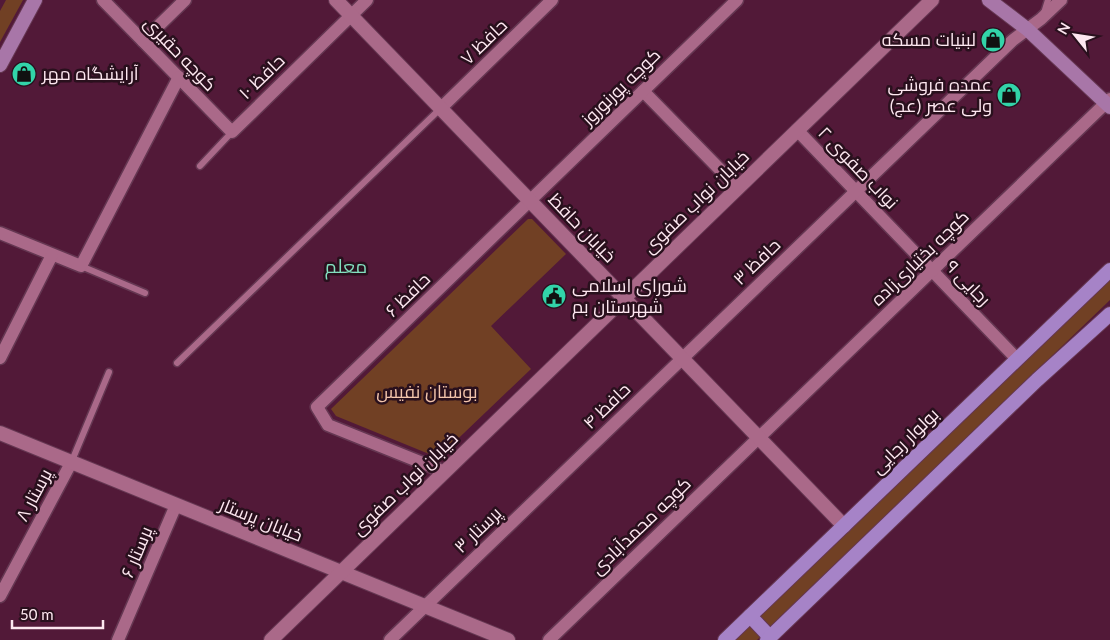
<svg xmlns="http://www.w3.org/2000/svg" width="1110" height="640" viewBox="0 0 1110 640" font-family="Lato,Cairo,sans-serif">
<style>
.green{fill:#714024}
.lines{fill:none;stroke-linecap:round;stroke-linejoin:round}
.service-casing{stroke:#653752;stroke-width:9}
.minor-casing{stroke:#653752;stroke-width:15}
.tertiary-casing{stroke:#653752;stroke-width:16}
.secondary-casing{stroke:#653752;stroke-width:16}
.primary-casing{stroke:#653752;stroke-width:16}
.service{stroke:#aa6989;stroke-width:6}
.minor{stroke:#aa6989;stroke-width:12}
.tertiary{stroke:#aa6989;stroke-width:14}
.secondary{stroke:#a876a8;stroke-width:14}
.primary{stroke:#a683c7;stroke-width:14}
.labels{text-anchor:middle;stroke-width:5;stroke-linejoin:round;paint-order:stroke}
.poi-label{font-size:18px;fill:#fde7f0;stroke:#29101d;text-anchor:end}
.street-label{font-size:18px;fill:#fde7f0;stroke:#29101d}
.park-label{font-size:18px;fill:#f4c5ac;stroke:#29101d}
.neighbourhood-label{font-size:19px;fill:#83dfbf;stroke:#29101d}
</style>
<rect width="100%" height="100%" fill="#521938"/>
<!-- green -->
<g class="green">
<polygon points="6,0 23,0 0,42 0,11"/>
<polygon points="528,219 532,219 566,254 491,326 531,369 441,455 434,456 336,416 331,409"/>
<polygon points="1110,280 1110,300 757,640 735,640"/>
</g>
<g class="lines">
<defs>
<g id="service">
<polyline points="1044,13 1048,0"/>
<polyline points="200,166 232,132"/>
<polyline points="81,266 145,293"/>
<polyline points="177,363 441,108"/>
<polyline points="71,463 109,372"/>
</g>
<g id="minor">
<polyline points="103,0 232,132 367,0"/>
<polyline points="143,41 185,0"/>
<polyline points="643,91 738,188"/>
<polyline points="441,108 552,0"/>
<polyline points="797,130 1017,359"/>
<polyline points="0,233 81,266 179,77"/>
<polyline points="0,358 52,255"/>
<polyline points="445,472 328,425 317,407 737,0"/>
<polyline points="0,596 71,463"/>
<polyline points="118,640 176,505"/>
<polyline points="390,640 1013,40 1041,19 1061,0"/>
<polyline points="549,640 1110,99"/>
</g>
<g id="tertiary">
<polyline points="336,0 844,526"/>
<polyline points="0,433 508,640"/>
<polyline points="271,640 932,0"/>
</g>
<g id="secondary">
<polyline points="989,0 1027,29 1110,107"/>
<polyline points="0,65 35,0"/>
</g>
<g id="primary">
<polyline points="750,616 770,637"/>
<polyline points="725,640 1110,270"/>
<polyline points="767,640 1037,380 1110,314"/>
</g>
</defs>
<!-- service casing -->
<use href="#service" class="service-casing"/>
<!-- minor casing -->
<use href="#minor" class="minor-casing"/>
<!-- tertiary casing -->
<use href="#tertiary" class="tertiary-casing"/>
<!-- secondary casing -->
<use href="#secondary" class="secondary-casing"/>
<!-- primary casing -->
<use href="#primary" class="primary-casing"/>
<!-- service -->
<use href="#service" class="service"/>
<!-- minor -->
<use href="#minor" class="minor"/>
<!-- tertiary -->
<use href="#tertiary" class="tertiary"/>
<!-- secondary -->
<use href="#secondary" class="secondary"/>
<!-- primary -->
<use href="#primary" class="primary"/>
</g>
<!-- icons -->
<defs>
<symbol id="shop-disc" viewBox="-11 -11 22 22"><circle r="9.5" fill="#32d4a9" stroke="#29101d"/><path d="M-5-2.5h2.3a2.7 3.5 0 0 1 5.4 0H5L5.5 6h-11ZM-1.5-2.5h3a1.5 2.3 0 0 0-3 0Z" fill="#111"/></symbol>
<symbol id="civic-disc" viewBox="-11 -11 22 22"><circle r="9.5" fill="#32d4a9" stroke="#29101d"/><path d="M-.6-6.5H3V-4.5H.6V-3L4-1V1h2V6H-6V1h2V-1L-.6-3ZM-1.2 2.5V6h2.4V2.5Z" fill="#111"/></symbol>
</defs>
<g fill-rule="evenodd">
<use href="#shop-disc" x="979" y="26" width="28" height="28"/>
<use href="#shop-disc" x="10" y="60" width="28" height="28"/>
<use href="#shop-disc" x="995" y="81" width="28" height="28"/>
<use href="#civic-disc" x="540" y="282" width="28" height="28"/>
</g>
<g class="labels">
<!-- poi labels -->
<g class="poi-label">
<text x="976" y="46">لبنیات مسکه</text>
<text x="42" y="80" text-anchor="start">آرایشگاه مهر</text>
<text x="992" y="91">عمده فروشی<tspan x="992" dy="21">ولی عصر (عج)</tspan></text>
<text x="572" y="292" text-anchor="start">شورای اسلامی<tspan x="572" dy="21">شهرستان بم</tspan></text>
</g>
<!-- street labels -->
<g class="street-label">
<text transform="translate(484 42) rotate(-44)" y="6">حافظ ۷</text>
<text transform="translate(180 54) rotate(46)" y="6">کوچه حقیری</text>
<text transform="translate(262 77) rotate(-44)" y="6">حافظ ۱۰</text>
<text transform="translate(621 87) rotate(-44)" y="6">کوچه پورنوروز</text>
<text transform="translate(858 168) rotate(46)" y="6">نواب صفوی ۲</text>
<text transform="translate(696 202) rotate(-44)" y="6">خیابان نواب صفوی</text>
<text transform="translate(582 228) rotate(46)" y="6">خیابان حافظ</text>
<text transform="translate(920 258) rotate(-44)" y="6">کوچه بختیاری‌زاده</text>
<text transform="translate(757 262) rotate(-44)" y="6">حافظ ۳</text>
<text transform="translate(968 283) rotate(46)" y="6">رجایی ۹</text>
<text transform="translate(408 295) rotate(-44)" y="6">حافظ ۶</text>
<text transform="translate(607 406) rotate(-44)" y="6">حافظ ۴</text>
<text transform="translate(905 441) rotate(-44)" y="6">بولوار رجایی</text>
<text transform="translate(405 484) rotate(-44)" y="6">خیابان نواب صفوی</text>
<text transform="translate(34 495) rotate(-62)" y="6">پرستار ۸</text>
<text transform="translate(261 520) rotate(22)" y="6">خیابان پرستار</text>
<text transform="translate(641 526) rotate(-44)" y="6">کوچه محمدآبادی</text>
<text transform="translate(478 530) rotate(-44)" y="6">پرستار ۳</text>
<text transform="translate(137 552) rotate(-67)" y="6">پرستار ۶</text>
</g>
<!-- park labels -->
<g class="park-label">
<text x="427" y="398">بوستان نفیس</text>
</g>
<!-- neighbourhood labels -->
<g class="neighbourhood-label">
<text x="346" y="273">معلم</text>
</g>
</g>
<!-- north arrow -->
<g transform="translate(1075 35) rotate(300)" stroke="#29101d" stroke-width="4" paint-order="stroke">
<path d="M0-4L9 19L0 12L-9 19Z" fill="#fde7f0"/>
<text y="-8" font-size="14" font-weight="bold" text-anchor="middle" fill="#fde7f0">N</text>
</g>
<!-- scale -->
<path d="M12 620v8h91v-8" fill="none" stroke="#fde7f0" stroke-width="2.5"/>
<text x="20" y="620" font-size="15" fill="#fde7f0" stroke="#29101d" stroke-width="4" paint-order="stroke">50 m</text>
</svg>
